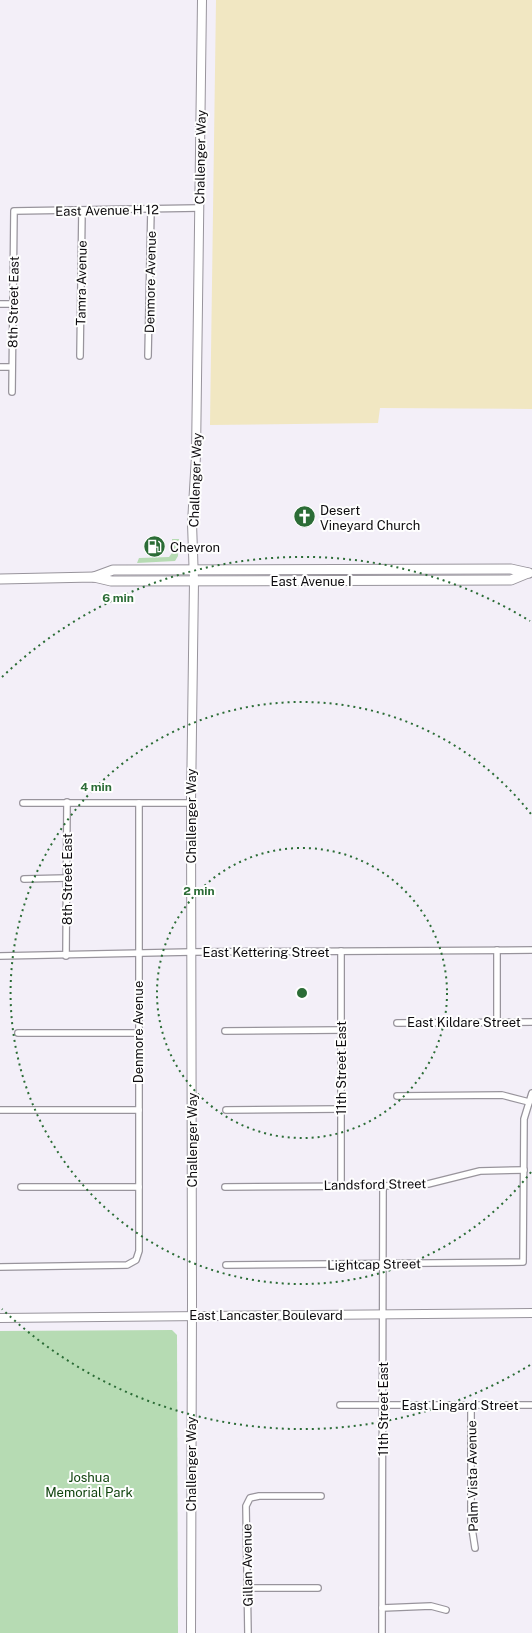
<svg xmlns="http://www.w3.org/2000/svg" width="532" height="1633" viewBox="0 0 532 1633" font-family="'Public Sans',sans-serif">
<style>
.green{fill:#b6dbb3}
.sand{fill:#f1e7c2}
.lines{fill:none;stroke-linecap:round;stroke-linejoin:round}
.street-casing{stroke:#98949c;stroke-width:8}
.secondary-casing{stroke:#98949c;stroke-width:10}
.primary-casing{stroke:#98949c;stroke-width:11}
.street{stroke:#fff;stroke-width:5.5}
.secondary{stroke:#fff;stroke-width:8}
.primary{stroke:#fff;stroke-width:9}
.ring{fill:none;stroke:#2b6c36;stroke-width:2;stroke-dasharray:2 4}
.labels{text-anchor:middle;stroke-width:4;stroke-linejoin:round;paint-order:stroke}
.street-label{font-size:13px;fill:#0d0b0e;stroke:#fefefe}
.poi-label{font-size:13px;fill:#0d0b0e;stroke:#fefefe;text-anchor:start}
.park-label{font-size:13px;fill:#10430e;stroke:#fefefe}
.centre{fill:#2b6c36;stroke:#fefefe;stroke-width:2}
.ring-label{font-size:12px;text-anchor:middle;font-weight:bold;fill:#2b6c36;stroke:#fefefe;stroke-width:4;stroke-linejoin:round;paint-order:stroke}
</style>
<rect width="100%" height="100%" fill="#f3eff8"/>
<!-- green -->
<g class="green">
<polygon points="172,539 179,539 178,556 175,561 137,563 139,558 169,557 172,553"/>
<polygon points="172,1330 177,1335 178,1633 0,1633 0,1331"/>
</g>
<!-- sand -->
<polygon class="sand" points="216,0 532,0 532,409 380,408 378,423 210,425"/>
<g class="lines">
<defs>
<g id="street">
<polyline points="0,304 14,304"/>
<polyline points="80,356 82,210"/>
<polyline points="148,356 151,209"/>
<polyline points="0,367 12,367"/>
<polyline points="12,392 14,211 199,208"/>
<polyline points="23,803 191,803"/>
<polyline points="24,879 67,878"/>
<polyline points="497,950 497,1022"/>
<polyline points="341,951 341,1185"/>
<polyline points="0,956 191,952 532,950"/>
<polyline points="66,956 67,802"/>
<polyline points="397,1023 532,1022"/>
<polyline points="225,1031 341,1030"/>
<polyline points="18,1033 138,1033"/>
<polyline points="397,1096 502,1095 529,1102"/>
<polyline points="0,1110 139,1110"/>
<polyline points="226,1110 340,1109"/>
<polyline points="21,1187 139,1187"/>
<polyline points="225,1187 383,1186 428,1184 480,1171 524,1170"/>
<polyline points="226,1265 523,1262 524,1119 532,1093"/>
<polyline points="0,1267 127,1265 136,1260 139,1251 139,803"/>
<polyline points="340,1405 532,1405"/>
<polyline points="471,1405 471,1522 475,1548"/>
<polyline points="248,1588 318,1588"/>
<polyline points="382,1608 431,1606 446,1610"/>
<polyline points="248,1633 246,1506 250,1498 259,1496 321,1496"/>
<polyline points="382,1633 383,1186"/>
</g>
<g id="secondary">
<polyline points="0,1318 532,1313"/>
<polyline points="191,1633 192,1302 191,803 194,581 192,523 196,456 202,0"/>
</g>
<g id="primary">
<polyline points="94,577 113,570 511,569 529,573"/>
<polyline points="0,579 94,577 111,581 511,580 528,573"/>
</g>
</defs>
<!-- street casing -->
<use href="#street" class="street-casing"/>
<!-- secondary casing -->
<use href="#secondary" class="secondary-casing"/>
<!-- primary casing -->
<use href="#primary" class="primary-casing"/>
<!-- street -->
<use href="#street" class="street"/>
<!-- secondary -->
<use href="#secondary" class="secondary"/>
<!-- primary -->
<use href="#primary" class="primary"/>
</g>
<!-- distance rings -->
<g class="ring">
<circle cx="302" cy="993" r="145"/>
<path d="M531 1172A291 291 0 1 1 531 814"/>
<path d="M530 1365A436 436 0 0 1 2 1309M2 677A436 436 0 0 1 530 621"/>
</g>
<!-- icons -->
<defs>
<symbol id="church-disc" viewBox="-11 -11 22 22"><circle r="9.5" fill="#2b6c36" stroke="#fefefe"/><path d="M-1.2-6h2.4v3.5h3.3v2.4h-3.3V6h-2.4V-.1h-3.3v-2.4h3.3Z" fill="#fff"/></symbol>
<symbol id="fuel-disc" viewBox="-11 -11 22 22"><circle r="9.5" fill="#2b6c36" stroke="#fefefe"/><path d="M-5.5-6h7V0h2V4h1.3V-2.5L3-4.5l.8-.8L6-3V5H2.5V1h-1V6h-7ZM-4.2-4.7v3.2H.2V-4.7Z" fill="#fff"/></symbol>
</defs>
<g fill-rule="evenodd">
<use href="#church-disc" x="292" y="504" width="25" height="25"/>
<use href="#fuel-disc" x="142" y="534" width="25" height="25"/>
</g>
<g class="labels">
<!-- street labels -->
<g class="street-label">
<text transform="translate(200 157) rotate(-89)" y="5">Challenger Way</text>
<text transform="translate(107 210) rotate(-1)" y="5">East Avenue H 12</text>
<text transform="translate(150 282) rotate(-89)" y="5">Denmore Avenue</text>
<text transform="translate(81 283) rotate(-89)" y="5">Tamra Avenue</text>
<text transform="translate(13 302) rotate(-89)" y="5">8th Street East</text>
<text transform="translate(195 480) rotate(-88)" y="5">Challenger Way</text>
<text x="311" y="586">East Avenue I</text>
<text transform="translate(191 816) rotate(-90)" y="5">Challenger Way</text>
<text transform="translate(67 879) rotate(-90)" y="5">8th Street East</text>
<text x="266" y="957">East Kettering Street</text>
<text x="464" y="1027">East Kildare Street</text>
<text transform="translate(138 1032) rotate(-90)" y="5">Denmore Avenue</text>
<text transform="translate(341 1068) rotate(-90)" y="5">11th Street East</text>
<text transform="translate(192 1140) rotate(-90)" y="5">Challenger Way</text>
<text transform="translate(375 1184) rotate(-1)" y="5">Landsford Street</text>
<text transform="translate(374 1264) rotate(-1)" y="5">Lightcap Street</text>
<text x="266" y="1320">East Lancaster Boulevard</text>
<text x="460" y="1410">East Lingard Street</text>
<text transform="translate(383 1409) rotate(-90)" y="5">11th Street East</text>
<text transform="translate(191 1464) rotate(-90)" y="5">Challenger Way</text>
<text transform="translate(472 1476) rotate(-91)" y="5">Palm Vista Avenue</text>
<text transform="translate(247 1565) rotate(-91)" y="5">Gillan Avenue</text>
</g>
<!-- poi labels -->
<g class="poi-label">
<text x="320" y="515">Desert<tspan x="320" dy="15">Vineyard Church</tspan></text>
<text x="170" y="552">Chevron</text>
</g>
<!-- park labels -->
<g class="park-label">
<text x="89" y="1482">Joshua<tspan x="89" dy="15">Memorial Park</tspan></text>
</g>
</g>
<circle cx="302" cy="993" r="6" class="centre"/>
<g class="ring-label">
<text x="118" y="602">6 min</text>
<text x="96" y="791">4 min</text>
<text x="199" y="895">2 min</text>
</g>
</svg>
